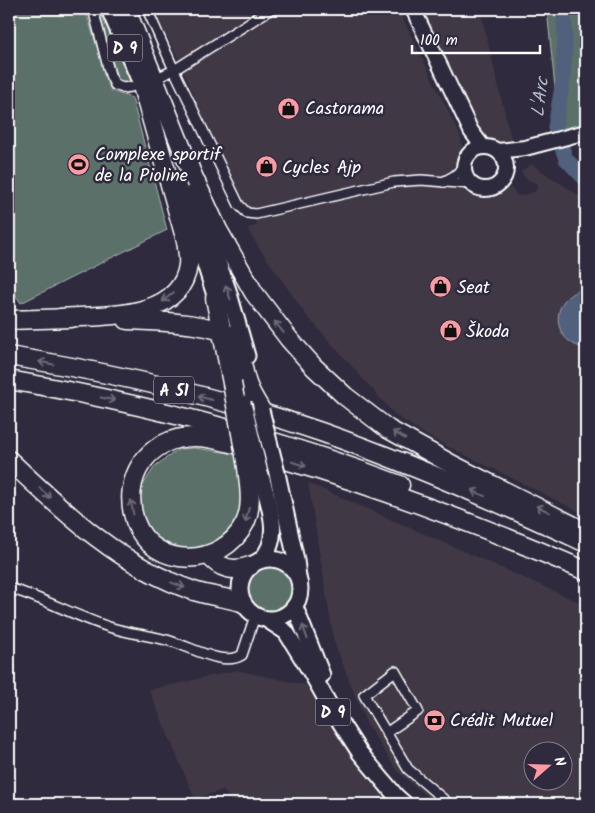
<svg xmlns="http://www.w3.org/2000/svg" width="595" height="813" viewBox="0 0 595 813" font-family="Kalam,sans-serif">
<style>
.built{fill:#413745;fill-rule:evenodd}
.green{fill:#5a6f69;stroke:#acb7b4}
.water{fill:#51617b;stroke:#97a0b0}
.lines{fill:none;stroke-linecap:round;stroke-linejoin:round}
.river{stroke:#51617b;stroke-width:15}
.minor-casing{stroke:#fff;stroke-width:12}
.secondary-casing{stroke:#fff;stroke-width:18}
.primary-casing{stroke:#fff;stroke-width:19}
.trunk-casing{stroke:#fff;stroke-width:19}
.motorway-casing{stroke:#fff;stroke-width:21}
.minor{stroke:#2f2a3d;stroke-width:9}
.secondary{stroke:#2f2a3d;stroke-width:14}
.primary{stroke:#2f2a3d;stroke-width:15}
.trunk{stroke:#2f2a3d;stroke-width:15}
.motorway{stroke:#2f2a3d;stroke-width:18}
.primary-bridge-casing{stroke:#fff;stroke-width:19;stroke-linecap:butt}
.motorway-bridge-casing{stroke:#fff;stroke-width:21;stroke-linecap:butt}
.primary-bridge{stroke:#2f2a3d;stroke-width:15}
.motorway-bridge{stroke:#2f2a3d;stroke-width:18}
.oneway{stroke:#6d6a77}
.labels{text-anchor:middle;stroke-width:5;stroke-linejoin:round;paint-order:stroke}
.shield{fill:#2f2a3d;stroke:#c1bfc5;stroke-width:1}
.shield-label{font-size:16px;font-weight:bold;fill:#fff}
.poi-label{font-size:18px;fill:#fff;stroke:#2f2a3d;text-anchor:start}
.water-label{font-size:19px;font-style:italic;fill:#b1b8c4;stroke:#2f2a3d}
</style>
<rect width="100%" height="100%" fill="#2f2a3d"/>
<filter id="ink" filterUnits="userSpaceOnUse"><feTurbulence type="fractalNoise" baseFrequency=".02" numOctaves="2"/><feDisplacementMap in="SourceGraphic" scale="10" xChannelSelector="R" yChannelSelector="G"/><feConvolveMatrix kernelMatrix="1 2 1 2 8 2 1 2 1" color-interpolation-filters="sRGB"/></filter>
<g filter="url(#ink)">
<!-- built -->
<g class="built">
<polygon points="153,9 398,9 460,135 464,154 459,168 468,190 480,194 507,188 512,189 518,196 535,192 538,184 526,179 521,172 531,164 586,200 586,515 429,437 395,415 306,315 251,236 248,228 258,225 244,204 214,141 176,54"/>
<polygon points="419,9 480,9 512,143 496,146 480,134"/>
<path d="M 308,483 L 586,605 L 586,804 L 436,804 L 398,772 L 366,723 L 334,642 ZM 532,750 L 562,750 L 562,780 L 532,780 Z"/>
<polygon points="237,670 306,685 390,804 299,804 295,796 279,804 233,804 223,790 195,799 149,690"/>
</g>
<!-- green -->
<g class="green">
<polygon points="9,9 85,9 111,91 132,98 167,230 21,303 9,286"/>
<polygon points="97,9 104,9 131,82 119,80 116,74"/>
<polygon points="547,9 586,9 586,123 553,131 555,88"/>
<polygon points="194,448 237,454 245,490 241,516 223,540 200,551 173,547 154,535 146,526 140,512 137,500 141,488 155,466 179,449"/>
<path d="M 265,566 C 290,564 302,587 286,607 C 280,605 275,608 272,613 C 243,610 238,577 265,566 Z"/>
</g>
<!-- water -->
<path class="water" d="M 586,289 L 586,348 C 549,343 549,294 586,289 Z"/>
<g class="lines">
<!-- river -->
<polyline class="river" points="564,9 565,40 563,80 555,127 566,159 586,180"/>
<defs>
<g id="minor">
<polyline points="93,9 110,75 115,85 123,88 131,87"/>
<polyline points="147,9 174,70 239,205 247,213 256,214 394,182 421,180 471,184"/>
<polyline points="163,75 174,70 271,9"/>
<polyline points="443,182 454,176 464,167"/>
<path d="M 9,588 C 43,598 75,616 109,627 C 130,634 152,635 173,642 C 191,647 224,667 242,655 L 255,616"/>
<polyline points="386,733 418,711 395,671 364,695 408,769 449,804"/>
</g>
<g id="secondary">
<polyline points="413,9 471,131 483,147"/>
<circle cx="485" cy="168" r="21"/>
<polyline points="498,151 525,148 586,132"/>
</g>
<g id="primary">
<polyline points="176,180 193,226 219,308"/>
<polyline points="193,193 228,290 247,356"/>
<path d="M 259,469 C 266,496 285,539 260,560"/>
<polyline points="277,473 296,560 298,577"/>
<circle cx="270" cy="589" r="30"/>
<polyline points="295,607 322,675"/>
<polyline points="266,619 286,632 312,674 331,708 360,753 396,796 405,804"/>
</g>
<polyline id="trunk" points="109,9 142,86"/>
<g id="motorway">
<polyline points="126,9 193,176 218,230 254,293 289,339 314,367 345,396 388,429 453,465 586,532"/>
<polyline points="215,298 232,383"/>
<path d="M 60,318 C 101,315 181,321 188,265 C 189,257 187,249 186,241 L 142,86"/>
<polyline points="9,320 71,318"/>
<path d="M 127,320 C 149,321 223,322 235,341 C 243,355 242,372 248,386 C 251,394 256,402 261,410"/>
<path d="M 9,356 C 114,373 220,397 321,432 C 410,463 496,501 582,541"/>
<path d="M 9,380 C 142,403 274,437 400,485"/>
<path d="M 9,460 C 64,512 120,566 194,591 C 210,596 227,598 242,602"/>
<path d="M 247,467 C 249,485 253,506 245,523 C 223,568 153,571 135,521 C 121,479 147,437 194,437 C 220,437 256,451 282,459 C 385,489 487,528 586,571"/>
<path d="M 209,555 C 219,569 234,572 250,566"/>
</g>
</defs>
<!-- minor casing -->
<use href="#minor" class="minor-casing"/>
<!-- secondary casing -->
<use href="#secondary" class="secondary-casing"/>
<!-- primary casing -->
<use href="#primary" class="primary-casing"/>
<!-- trunk casing -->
<use href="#trunk" class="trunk-casing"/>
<!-- motorway casing -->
<use href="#motorway" class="motorway-casing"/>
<!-- minor -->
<use href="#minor" class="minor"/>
<!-- secondary -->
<use href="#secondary" class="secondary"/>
<!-- primary -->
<use href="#primary" class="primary"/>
<!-- trunk -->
<use href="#trunk" class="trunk"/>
<!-- motorway -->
<use href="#motorway" class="motorway"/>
<defs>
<g id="primary-bridge">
<polyline points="243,403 259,469"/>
<polyline points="261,410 277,473"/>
</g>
<polyline id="motorway-bridge" points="232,383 247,467"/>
</defs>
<!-- primary-bridge casing -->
<use href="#primary-bridge" class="primary-bridge-casing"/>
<!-- motorway-bridge casing -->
<use href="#motorway-bridge" class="motorway-bridge-casing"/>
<!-- primary-bridge -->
<use href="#primary-bridge" class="primary-bridge"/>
<!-- motorway-bridge -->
<use href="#motorway-bridge" class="motorway-bridge"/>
</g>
<!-- one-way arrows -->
<defs><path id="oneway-shaft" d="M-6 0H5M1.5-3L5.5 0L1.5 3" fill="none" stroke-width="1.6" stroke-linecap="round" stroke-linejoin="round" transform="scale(1.25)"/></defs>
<g class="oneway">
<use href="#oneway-shaft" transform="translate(228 292) rotate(-108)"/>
<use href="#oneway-shaft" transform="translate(168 297) rotate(140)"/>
<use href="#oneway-shaft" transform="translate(279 327) rotate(-128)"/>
<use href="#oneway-shaft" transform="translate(46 363) rotate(-169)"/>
<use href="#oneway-shaft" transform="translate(205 398) rotate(-165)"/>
<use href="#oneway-shaft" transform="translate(108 399) rotate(12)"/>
<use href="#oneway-shaft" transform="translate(399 435) rotate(-149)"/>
<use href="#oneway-shaft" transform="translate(299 464) rotate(18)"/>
<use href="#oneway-shaft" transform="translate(45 493) rotate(43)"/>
<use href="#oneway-shaft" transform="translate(478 493) rotate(-155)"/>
<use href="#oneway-shaft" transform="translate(132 507) rotate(-101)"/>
<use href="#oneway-shaft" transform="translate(543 509) rotate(-154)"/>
<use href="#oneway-shaft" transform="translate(247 515) rotate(105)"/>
<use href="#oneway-shaft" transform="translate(178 585) rotate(21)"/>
<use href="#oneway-shaft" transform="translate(305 632) rotate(-110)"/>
</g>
</g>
<!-- icons -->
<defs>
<symbol id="shop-disc" viewBox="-11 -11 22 22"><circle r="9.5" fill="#ff9aa2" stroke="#2f2a3d"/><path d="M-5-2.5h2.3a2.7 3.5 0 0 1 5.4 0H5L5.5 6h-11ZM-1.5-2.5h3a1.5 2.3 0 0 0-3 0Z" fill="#111"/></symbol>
<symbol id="stadium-disc" viewBox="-11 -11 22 22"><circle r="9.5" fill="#ff9aa2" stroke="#2f2a3d"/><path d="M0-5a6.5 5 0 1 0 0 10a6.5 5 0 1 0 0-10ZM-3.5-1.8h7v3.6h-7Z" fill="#111"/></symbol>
<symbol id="bank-disc" viewBox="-11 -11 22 22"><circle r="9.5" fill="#ff9aa2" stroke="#2f2a3d"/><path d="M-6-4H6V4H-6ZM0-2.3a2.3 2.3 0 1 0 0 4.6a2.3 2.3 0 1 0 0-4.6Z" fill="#111"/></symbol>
</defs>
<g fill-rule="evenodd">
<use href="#shop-disc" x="276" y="96" width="25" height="25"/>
<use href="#stadium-disc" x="66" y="152" width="25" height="25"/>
<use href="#shop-disc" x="254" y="154" width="25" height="25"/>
<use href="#shop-disc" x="428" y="274" width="25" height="25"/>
<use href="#shop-disc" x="438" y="318" width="25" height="25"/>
<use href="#bank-disc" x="422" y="708" width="25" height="25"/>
</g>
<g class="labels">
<!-- shield labels -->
<g class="shield">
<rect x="107.5" y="34.5" width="35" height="27" rx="4"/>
<rect x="154" y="376.5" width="40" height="27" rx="4"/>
<rect x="315.5" y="698.5" width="35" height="27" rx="4"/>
</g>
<g class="shield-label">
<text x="125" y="54">D 9</text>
<text x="174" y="396">A 51</text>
<text x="333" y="718">D 9</text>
</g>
<!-- poi labels -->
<g class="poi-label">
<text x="305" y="114">Castorama</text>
<text x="95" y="160">Complexe sportif<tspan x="95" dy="21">de la Pioline</tspan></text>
<text x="282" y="173">Cycles Ajp</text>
<text x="457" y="293">Seat</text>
<text x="466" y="337">Škoda</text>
<text x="450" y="726">Crédit Mutuel</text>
</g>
<!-- water labels -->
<g class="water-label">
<text transform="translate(539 97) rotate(-83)" y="7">L'Arc</text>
</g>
</g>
<!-- margin -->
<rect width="595" height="813" fill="none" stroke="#2f2a3d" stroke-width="30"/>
<rect x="15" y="15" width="565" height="783" fill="none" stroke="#fff" stroke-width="2" filter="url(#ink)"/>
<!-- north arrow -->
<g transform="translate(548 766) rotate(70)"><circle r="24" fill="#2f2a3d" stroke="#827f8b"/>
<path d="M0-4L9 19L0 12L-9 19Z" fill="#ff9aa2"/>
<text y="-8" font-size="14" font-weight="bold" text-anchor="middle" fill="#ffffff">N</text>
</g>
<!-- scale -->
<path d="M412 45v8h128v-8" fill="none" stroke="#ffffff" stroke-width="2.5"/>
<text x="420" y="45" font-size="15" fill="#ffffff" stroke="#2f2a3d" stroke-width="4" paint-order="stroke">100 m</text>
</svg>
